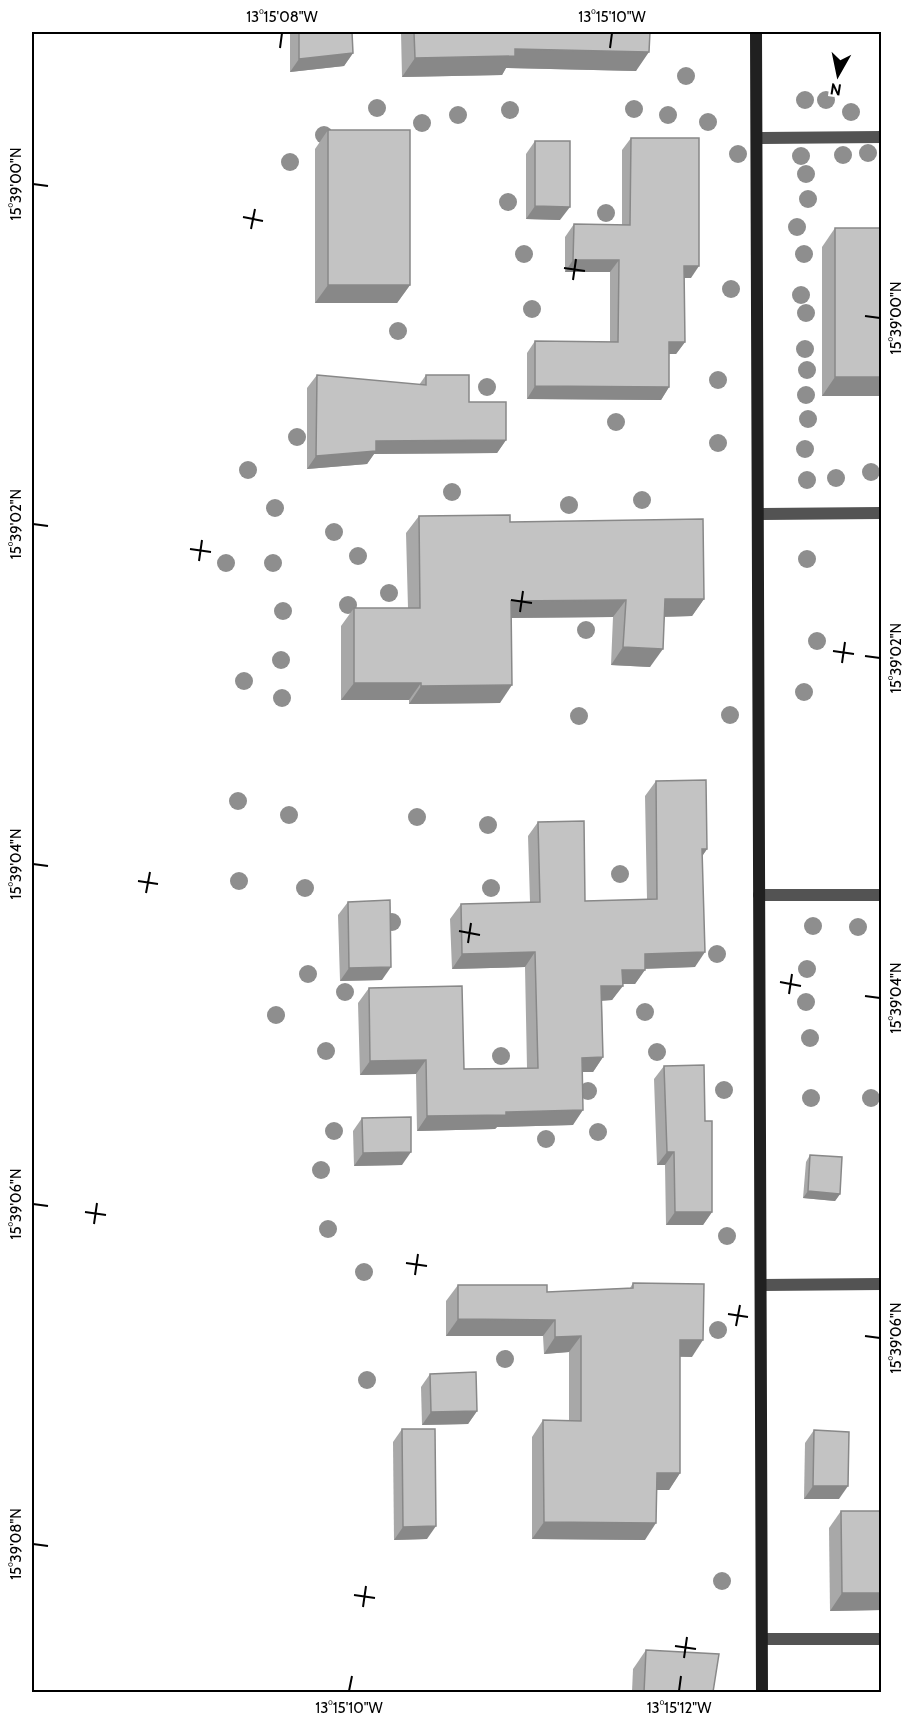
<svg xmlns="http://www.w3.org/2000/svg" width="913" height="1724" viewBox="0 0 913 1724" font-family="Cabin,sans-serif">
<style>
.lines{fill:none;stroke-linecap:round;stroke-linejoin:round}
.street{stroke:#535353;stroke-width:12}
.secondary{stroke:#202020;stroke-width:12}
.tree{fill:#8e8e8e}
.wall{fill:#a8a8a8}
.shaded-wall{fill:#888}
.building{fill:#c3c3c3;stroke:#888;stroke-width:1.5}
.ticks{fill:none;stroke:#000;stroke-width:2}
.neatline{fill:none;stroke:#000;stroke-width:2}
.ticks-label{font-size:15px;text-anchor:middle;fill:#000}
</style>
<rect width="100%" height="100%" fill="#fff"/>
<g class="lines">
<!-- street -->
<g class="street">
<polyline points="757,138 882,137"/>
<polyline points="758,514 882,513"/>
<polyline points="759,895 882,895"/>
<polyline points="761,1285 882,1284"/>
<polyline points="762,1639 882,1639"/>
</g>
<!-- secondary -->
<polyline class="secondary" points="756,32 762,1692"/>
</g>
<!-- trees -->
<g class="tree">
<circle cx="686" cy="76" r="9"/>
<circle cx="805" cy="100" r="9"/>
<circle cx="826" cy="100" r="9"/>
<circle cx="377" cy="108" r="9"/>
<circle cx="634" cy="109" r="9"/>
<circle cx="510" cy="110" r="9"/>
<circle cx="851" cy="112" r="9"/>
<circle cx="458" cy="115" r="9"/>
<circle cx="668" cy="115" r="9"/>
<circle cx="708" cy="122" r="9"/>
<circle cx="422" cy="123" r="9"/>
<circle cx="324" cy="135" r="9"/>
<circle cx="868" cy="153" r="9"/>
<circle cx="738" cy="154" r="9"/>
<circle cx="843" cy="155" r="9"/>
<circle cx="801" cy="156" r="9"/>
<circle cx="290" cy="162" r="9"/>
<circle cx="806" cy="174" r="9"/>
<circle cx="808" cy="199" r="9"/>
<circle cx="508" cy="202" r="9"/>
<circle cx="606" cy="213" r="9"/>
<circle cx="797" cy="227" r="9"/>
<circle cx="524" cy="254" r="9"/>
<circle cx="804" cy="254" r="9"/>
<circle cx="731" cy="289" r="9"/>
<circle cx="801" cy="295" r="9"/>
<circle cx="532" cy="309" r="9"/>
<circle cx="806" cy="313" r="9"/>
<circle cx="398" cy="331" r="9"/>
<circle cx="805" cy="349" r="9"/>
<circle cx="807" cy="370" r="9"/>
<circle cx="718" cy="380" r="9"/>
<circle cx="487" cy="387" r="9"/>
<circle cx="806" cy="395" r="9"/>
<circle cx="808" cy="419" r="9"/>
<circle cx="616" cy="422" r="9"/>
<circle cx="297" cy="437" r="9"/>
<circle cx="718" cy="443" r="9"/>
<circle cx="805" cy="449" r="9"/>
<circle cx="248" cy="470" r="9"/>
<circle cx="871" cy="472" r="9"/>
<circle cx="836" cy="478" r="9"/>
<circle cx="807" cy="480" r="9"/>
<circle cx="452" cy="492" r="9"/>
<circle cx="642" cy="500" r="9"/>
<circle cx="569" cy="505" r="9"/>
<circle cx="275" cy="508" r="9"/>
<circle cx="334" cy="532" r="9"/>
<circle cx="358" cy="556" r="9"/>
<circle cx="807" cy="559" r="9"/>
<circle cx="226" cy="563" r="9"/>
<circle cx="273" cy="563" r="9"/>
<circle cx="389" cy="593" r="9"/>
<circle cx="348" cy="605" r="9"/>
<circle cx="283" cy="611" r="9"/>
<circle cx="586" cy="630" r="9"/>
<circle cx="817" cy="641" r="9"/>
<circle cx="281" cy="660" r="9"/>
<circle cx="244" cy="681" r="9"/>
<circle cx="804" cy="692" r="9"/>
<circle cx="282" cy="698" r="9"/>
<circle cx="730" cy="715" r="9"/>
<circle cx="579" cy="716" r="9"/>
<circle cx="238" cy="801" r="9"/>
<circle cx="289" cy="815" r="9"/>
<circle cx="417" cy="817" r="9"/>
<circle cx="488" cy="825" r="9"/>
<circle cx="620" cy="874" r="9"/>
<circle cx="239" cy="881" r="9"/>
<circle cx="305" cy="888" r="9"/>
<circle cx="491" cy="888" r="9"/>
<circle cx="392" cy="922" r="9"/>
<circle cx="813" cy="926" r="9"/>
<circle cx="858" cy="927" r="9"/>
<circle cx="717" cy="954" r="9"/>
<circle cx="807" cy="969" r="9"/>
<circle cx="308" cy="974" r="9"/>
<circle cx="345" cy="992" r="9"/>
<circle cx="806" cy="1002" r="9"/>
<circle cx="645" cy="1012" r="9"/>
<circle cx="276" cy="1015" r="9"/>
<circle cx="810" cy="1038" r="9"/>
<circle cx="326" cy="1051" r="9"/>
<circle cx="657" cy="1052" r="9"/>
<circle cx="501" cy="1056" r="9"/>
<circle cx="724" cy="1090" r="9"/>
<circle cx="588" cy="1091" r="9"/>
<circle cx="811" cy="1098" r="9"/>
<circle cx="871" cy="1098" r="9"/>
<circle cx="334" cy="1131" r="9"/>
<circle cx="598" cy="1132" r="9"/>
<circle cx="546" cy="1139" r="9"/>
<circle cx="321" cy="1170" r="9"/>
<circle cx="328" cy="1229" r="9"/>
<circle cx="727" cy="1236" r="9"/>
<circle cx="364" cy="1272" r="9"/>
<circle cx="718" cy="1330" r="9"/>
<circle cx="505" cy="1359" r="9"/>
<circle cx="367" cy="1380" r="9"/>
<circle cx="722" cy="1581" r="9"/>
</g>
<!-- wall -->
<g class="wall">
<polygon points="290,32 352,32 353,53 344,66 290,72"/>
<polygon points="401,32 650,32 636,71 506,68 502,75 402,77"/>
<polygon points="328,130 410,285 397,303 315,303 315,149"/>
<polygon points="631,138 691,278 684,278 685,342 676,354 669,354 669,387 661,400 527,399 527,353 535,341 610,342 610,272 565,272 565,237 574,224 622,225 622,150"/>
<polygon points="535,141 560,220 526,219 526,154"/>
<polygon points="835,228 882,396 822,396 822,247"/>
<polygon points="317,375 419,385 426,375 469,402 506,440 497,453 374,454 367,464 307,469 307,388"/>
<polygon points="419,516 510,522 704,599 692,616 664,617 650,667 611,665 613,617 511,618 500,703 409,704 409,700 341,700 341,626 354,608 408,608 406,533"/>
<polygon points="656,781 707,849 702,856 695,967 645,969 635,984 623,984 612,1000 602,1001 603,1057 593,1072 582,1072 573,1125 497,1127 495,1129 417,1131 416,1074 360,1075 358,1003 369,988 464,1069 527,1068 525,967 452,969 450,919 461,904 530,902 528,836 538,822 585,901 647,899 645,796"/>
<polygon points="348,902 382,980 340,981 338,915"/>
<polygon points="664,1066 705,1121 712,1212 703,1225 666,1225 665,1165 657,1165 654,1079"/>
<polygon points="362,1118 402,1165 354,1166 353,1131"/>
<polygon points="810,1155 840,1194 835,1201 803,1198 806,1162"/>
<polygon points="633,1283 692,1357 680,1357 680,1473 669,1490 657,1490 645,1540 532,1539 532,1437 543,1420 569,1420 569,1352 544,1354 543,1336 446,1336 446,1301 458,1285 547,1292 630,1288"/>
<polygon points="430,1374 477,1411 468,1424 422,1425 421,1387"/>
<polygon points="402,1429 427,1539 394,1540 393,1442"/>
<polygon points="814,1430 839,1499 804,1499 805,1443"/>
<polygon points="841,1511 882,1511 882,1610 830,1611 829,1528"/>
<polygon points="646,1650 713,1692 632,1692 633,1669"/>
</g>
<!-- shaded-wall -->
<g class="shaded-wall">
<polygon points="515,49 649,52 636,71 506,68 502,75 402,77 415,58"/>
<polygon points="353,53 344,66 290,72 299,59"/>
<polygon points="535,206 570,207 560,220 526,219"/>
<polygon points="573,260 619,260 610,272 565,272"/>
<polygon points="684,266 699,266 691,278 675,278"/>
<polygon points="328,285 410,285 397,303 315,303"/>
<polygon points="669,342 685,342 676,354 661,354"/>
<polygon points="835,377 882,377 882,396 822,396"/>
<polygon points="535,386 669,387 661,400 527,399"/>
<polygon points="506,440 497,453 374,454 367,464 307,469 316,456 376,441"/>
<polygon points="665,599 704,599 692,616 653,617"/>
<polygon points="626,600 613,617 499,618 511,601"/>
<polygon points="623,647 663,649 650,667 611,665"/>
<polygon points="354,683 421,683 409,700 341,700"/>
<polygon points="512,685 500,703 409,704 421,686"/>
<polygon points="702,849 707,849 697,864"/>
<polygon points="535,952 525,967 452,969 462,954"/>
<polygon points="705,952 695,967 635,969 645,954"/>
<polygon points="391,967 382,980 340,981 349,968"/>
<polygon points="622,970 645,970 635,984 612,984"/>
<polygon points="601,986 623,986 612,1000 591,1001"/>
<polygon points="603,1057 593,1072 572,1072 582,1058"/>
<polygon points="426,1060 416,1074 360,1075 370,1061"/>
<polygon points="583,1110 573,1125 497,1127 495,1129 417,1131 427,1116 506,1112"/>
<polygon points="411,1152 402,1165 354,1166 363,1153"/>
<polygon points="667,1152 674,1152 665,1165 657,1165"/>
<polygon points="808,1191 840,1194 835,1201 803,1198"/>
<polygon points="675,1212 712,1212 703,1225 666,1225"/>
<polygon points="458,1319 555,1320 543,1336 446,1336"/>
<polygon points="581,1336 569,1352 544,1354 555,1337"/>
<polygon points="680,1340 703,1340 692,1357 669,1356"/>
<polygon points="477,1411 468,1424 422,1425 431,1412"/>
<polygon points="657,1473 680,1473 669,1490 645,1490"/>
<polygon points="813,1486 848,1486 839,1499 804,1499"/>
<polygon points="544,1522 656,1523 645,1540 532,1539"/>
<polygon points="436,1526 427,1539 394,1540 403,1527"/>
<polygon points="842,1593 882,1593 882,1610 830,1611"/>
</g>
<!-- building -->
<g class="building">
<polygon points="299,32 352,32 353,53 299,59"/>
<polygon points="414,32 650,32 649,52 515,49 515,56 415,58"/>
<rect x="328" y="130" width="82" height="155"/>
<polygon points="631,138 699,138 699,266 684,266 685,342 669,342 669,387 535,386 535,341 618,342 619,260 573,260 574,224 630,225"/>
<polygon points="535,141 570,141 570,207 535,206"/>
<rect x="835" y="228" width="47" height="149"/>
<polygon points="317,375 426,385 426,375 469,375 469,402 506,402 506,440 376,441 376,451 316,456"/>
<polygon points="510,515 510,522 703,519 704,599 665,599 663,649 623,647 626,600 511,601 512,685 421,686 421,683 354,683 354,608 420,608 419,516"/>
<polygon points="706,780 707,849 702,849 705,952 645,954 645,970 622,970 623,986 601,986 603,1057 582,1058 583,1110 506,1112 506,1115 427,1116 426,1060 370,1061 369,988 462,986 464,1069 538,1068 535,952 462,954 461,904 540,902 538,822 584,821 585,901 657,899 656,781"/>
<polygon points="390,900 391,967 349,968 348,902"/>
<polygon points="704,1065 705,1121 712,1121 712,1212 675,1212 674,1152 667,1152 664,1066"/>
<polygon points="411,1117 411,1152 363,1153 362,1118"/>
<polygon points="810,1155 842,1157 840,1194 808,1191"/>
<polygon points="633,1283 704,1284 703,1340 680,1340 680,1473 657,1473 656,1523 544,1522 543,1420 581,1421 581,1336 555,1337 555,1320 458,1319 458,1285 547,1285 547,1292 633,1288"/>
<polygon points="476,1372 477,1411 431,1412 430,1374"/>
<polygon points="402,1429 435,1429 436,1526 403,1527"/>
<polygon points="814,1430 849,1432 848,1486 813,1486"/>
<polygon points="841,1511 882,1511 882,1593 842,1593"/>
<polygon points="646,1650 719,1654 713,1692 644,1692"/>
</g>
<!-- ticks -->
<path class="ticks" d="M 280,48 L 282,33M 610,48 L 612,33M 33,184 L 48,186M 243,217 L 263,221M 251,229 L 255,209M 564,268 L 585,271M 573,280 L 576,259M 865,316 L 880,318M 33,524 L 48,526M 190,549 L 211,552M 199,561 L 202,540M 511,600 L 532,603M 520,612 L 523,591M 833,651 L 854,654M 865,656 L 880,658M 842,663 L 845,642M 33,864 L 48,866M 138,881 L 158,884M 146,893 L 150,872M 459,931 L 480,935M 468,943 L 471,923M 780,982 L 801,986M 789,994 L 792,974M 865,996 L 880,998M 33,1204 L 48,1206M 85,1212 L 106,1215M 94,1224 L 97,1203M 406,1263 L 427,1266M 415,1275 L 418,1254M 728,1314 L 748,1317M 736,1326 L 740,1305M 865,1336 L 880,1338M 33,1544 L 48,1546M 354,1595 L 375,1598M 363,1607 L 366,1586M 675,1646 L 696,1649M 684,1658 L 687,1637M 349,1691 L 352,1676M 679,1691 L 681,1676"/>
<!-- border -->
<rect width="913" height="1724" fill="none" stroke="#ffffff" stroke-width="66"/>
<!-- north arrow -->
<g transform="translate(838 75) rotate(189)" stroke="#ffffff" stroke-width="4.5" paint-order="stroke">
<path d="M0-4.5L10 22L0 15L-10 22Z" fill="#000000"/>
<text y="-9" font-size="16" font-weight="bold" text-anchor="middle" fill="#000000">N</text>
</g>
<rect x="33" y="33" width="847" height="1658" class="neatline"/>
<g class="ticks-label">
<text x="282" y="22">13°15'08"W</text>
<text x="612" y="22">13°15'10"W</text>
<text transform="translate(16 184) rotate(-90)" y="5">15°39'00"N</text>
<text transform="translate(896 318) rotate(-90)" y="5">15°39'00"N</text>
<text transform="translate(16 524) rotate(-90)" y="5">15°39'02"N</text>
<text transform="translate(896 658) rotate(-90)" y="5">15°39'02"N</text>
<text transform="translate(16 864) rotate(-90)" y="5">15°39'04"N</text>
<text transform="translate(896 998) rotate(-90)" y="5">15°39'04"N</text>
<text transform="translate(16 1204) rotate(-90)" y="5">15°39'06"N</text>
<text transform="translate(896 1338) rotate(-90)" y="5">15°39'06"N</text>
<text transform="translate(16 1544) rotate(-90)" y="5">15°39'08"N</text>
<text x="349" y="1713">13°15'10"W</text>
<text x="679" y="1713">13°15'12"W</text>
</g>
</svg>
